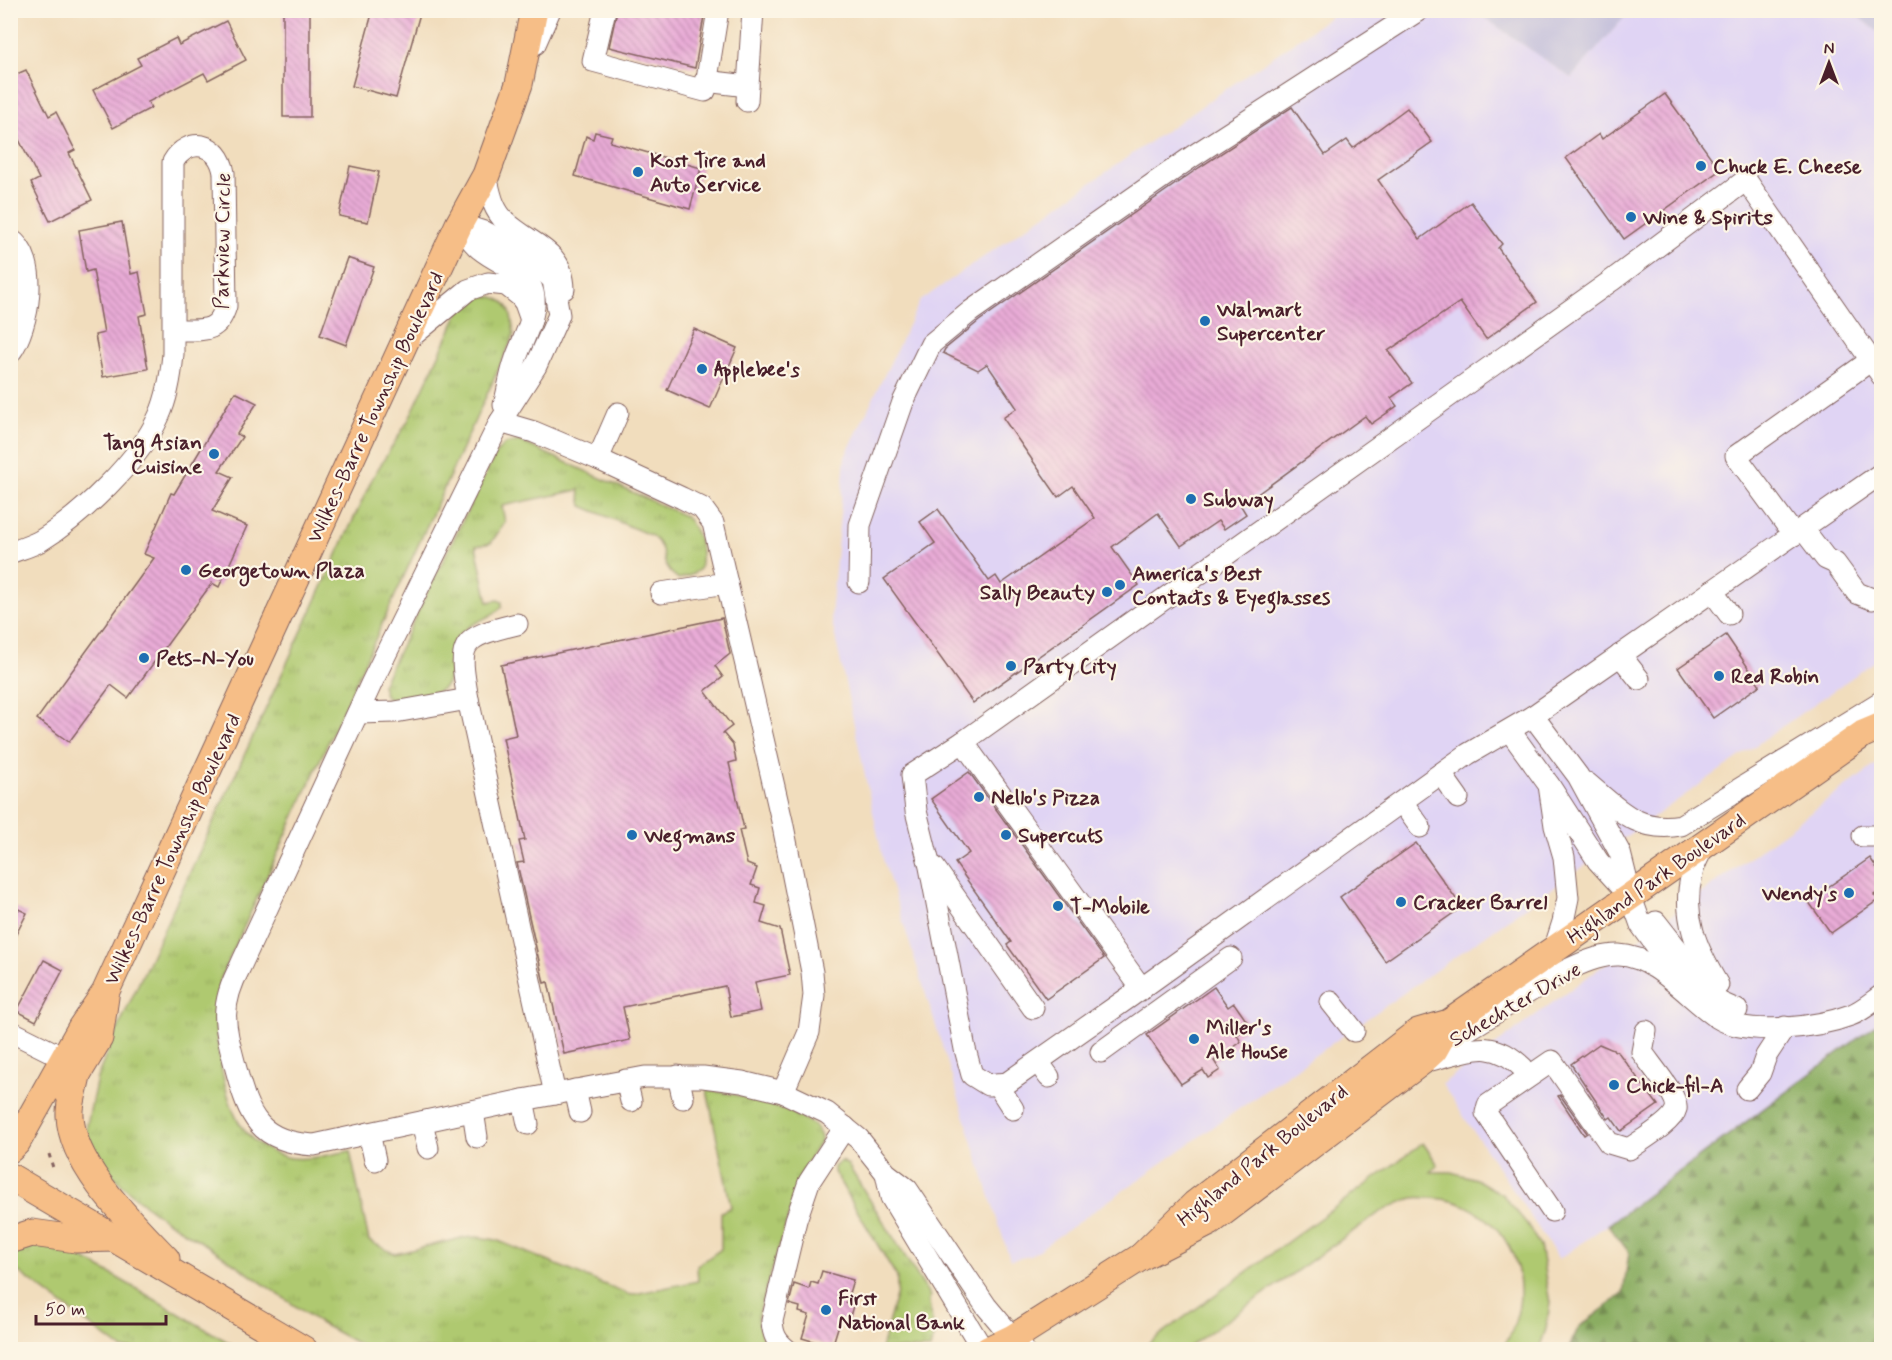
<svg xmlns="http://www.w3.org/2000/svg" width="1892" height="1360" viewBox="0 0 1892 1360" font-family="Mynerve,sans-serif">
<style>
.built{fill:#e0d4f4}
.industrial{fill:#c4c0db}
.grass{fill:url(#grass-tufts);stroke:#7c744d;stroke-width:1.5}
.forest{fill:url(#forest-firs);stroke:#6a6646;stroke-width:1.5}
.pitch{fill:#afc96f;stroke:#7c744d;stroke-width:1.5}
.building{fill:url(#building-back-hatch)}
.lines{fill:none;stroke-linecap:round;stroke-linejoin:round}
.minor-casing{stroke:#84625e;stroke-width:23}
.major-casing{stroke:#84625e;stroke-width:29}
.path{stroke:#84625e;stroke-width:3;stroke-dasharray:4.5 4.5;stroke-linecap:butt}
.minor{stroke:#fff;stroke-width:21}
.major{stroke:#f6be87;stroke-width:27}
.poi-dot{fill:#1f6fb2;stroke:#fcf5e5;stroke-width:2}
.labels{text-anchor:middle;stroke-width:4.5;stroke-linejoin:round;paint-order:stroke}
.poi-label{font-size:21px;font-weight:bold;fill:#4a1f2b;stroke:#fcf5e5;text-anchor:start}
.street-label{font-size:21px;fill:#4a1f2b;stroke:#fcf5e5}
</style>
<defs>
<pattern id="grass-tufts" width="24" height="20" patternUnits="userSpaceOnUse" patternTransform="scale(1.5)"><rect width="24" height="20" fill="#afc96f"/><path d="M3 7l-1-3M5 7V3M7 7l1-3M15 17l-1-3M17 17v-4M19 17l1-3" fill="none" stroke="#98ac60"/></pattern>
<pattern id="forest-firs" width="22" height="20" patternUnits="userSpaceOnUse" patternTransform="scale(1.5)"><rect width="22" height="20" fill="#8bad62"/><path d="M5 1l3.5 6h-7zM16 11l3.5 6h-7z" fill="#748c51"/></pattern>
<pattern id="building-back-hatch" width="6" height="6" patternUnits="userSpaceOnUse" patternTransform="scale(1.5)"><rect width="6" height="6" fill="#e9acd7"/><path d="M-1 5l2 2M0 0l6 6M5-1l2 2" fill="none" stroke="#bf8baf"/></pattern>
</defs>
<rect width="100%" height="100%" fill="#fcf5e5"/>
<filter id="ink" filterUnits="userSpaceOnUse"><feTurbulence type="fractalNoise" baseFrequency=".0167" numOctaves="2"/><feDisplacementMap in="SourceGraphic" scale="12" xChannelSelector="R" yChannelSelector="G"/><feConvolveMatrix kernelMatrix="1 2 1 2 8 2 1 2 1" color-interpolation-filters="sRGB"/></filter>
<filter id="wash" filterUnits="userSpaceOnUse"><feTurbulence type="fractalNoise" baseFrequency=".008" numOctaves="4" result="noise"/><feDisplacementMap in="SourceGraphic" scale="24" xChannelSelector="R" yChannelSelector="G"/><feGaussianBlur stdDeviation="1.35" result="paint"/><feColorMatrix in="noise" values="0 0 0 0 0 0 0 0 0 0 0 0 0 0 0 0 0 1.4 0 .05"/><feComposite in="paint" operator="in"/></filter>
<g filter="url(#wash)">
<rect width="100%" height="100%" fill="#f1ddbd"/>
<!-- built -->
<g class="built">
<polygon points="1339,11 1475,11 1571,78 1630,11 1850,11 1881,34 1881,657 1030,1256 1010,1260 883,859 831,617 845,457 920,301"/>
<polygon points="1881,761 1881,1030 1559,1259 1442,1084"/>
</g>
<!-- industrial -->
<g class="industrial">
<polygon points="1475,11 1630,11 1571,78"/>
<polygon points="1850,11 1881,11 1881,34"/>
</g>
<!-- grass -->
<g class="grass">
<path d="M 485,296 C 512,298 511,313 514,335 L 222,975 C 212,1009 215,1031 221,1066 C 229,1108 239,1144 286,1157 C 306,1162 330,1154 350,1151 L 369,1241 L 395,1254 L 462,1238 L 477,1237 L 496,1240 L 630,1295 L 698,1281 L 697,1266 L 721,1249 L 721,1212 L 731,1207 L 707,1090 C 729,1092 823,1113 821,1140 L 802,1172 L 758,1315 C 758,1329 761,1339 769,1349 L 368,1349 L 320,1323 L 213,1249 L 165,1220 L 136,1198 L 94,1158 L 87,1138 L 87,1125 L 97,1078 L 112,1041 L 373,477 L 408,421 L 460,310 L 471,300 Z"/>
<path d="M 519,441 L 685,516 C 698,530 704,551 700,569 L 691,575 L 679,579 C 656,565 671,552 652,536 L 582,506 L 579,490 L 502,506 L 505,522 L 491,543 L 476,546 L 488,602 L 498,600 L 502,602 L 502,607 C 489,620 471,621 459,635 C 440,660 467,689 422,696 C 411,698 400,701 389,699 L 385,695 L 382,685 L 496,453 L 505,444 Z"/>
<path d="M 841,1161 L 848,1165 L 930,1296 C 925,1312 940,1325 930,1349 L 881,1349 L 897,1292 L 897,1277 L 834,1172 L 834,1167 Z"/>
<polygon points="24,1245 64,1250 92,1263 240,1349 122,1349 11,1266 10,1249"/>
</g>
<!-- forest -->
<polygon class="forest" points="1881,1021 1881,1349 1568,1349 1579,1327 1623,1294 1629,1252 1608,1225"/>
<!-- pitch -->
<path class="pitch" d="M 1423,1143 L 1438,1165 L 1431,1172 L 1451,1172 L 1476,1179 L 1503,1195 L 1527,1224 L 1540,1246 L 1550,1303 L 1546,1329 L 1539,1349 L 1500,1349 C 1509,1341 1511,1333 1515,1322 C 1535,1262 1494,1200 1431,1198 C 1425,1198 1418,1197 1413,1198 C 1401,1201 1389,1208 1379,1213 L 1186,1349 L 1141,1349 Z"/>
<g id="blocks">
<!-- building -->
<g class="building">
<rect x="283" y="10" width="27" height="107"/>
<polygon points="373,10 421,10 396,98 352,86"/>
<polygon points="617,10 705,10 695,68 609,47"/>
<polygon points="226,21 246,60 208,80 204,73 148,102 151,108 113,128 93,90 141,65 137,58 176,38 179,45"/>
<polygon points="26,70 49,116 56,112 75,150 69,153 92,200 50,221 31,183 39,179 10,122 10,77"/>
<polygon points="1665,94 1720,170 1624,239 1566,158 1599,134 1602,139"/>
<polygon points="1292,107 1325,155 1347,140 1353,148 1407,108 1432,142 1378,180 1420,239 1471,202 1502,244 1498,248 1537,302 1486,339 1460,302 1388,351 1412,383 1391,398 1397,406 1371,424 1365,416 1241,506 1246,514 1224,529 1218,521 1181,546 1158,513 1112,547 1139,585 973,703 884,579 935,543 920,522 938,509 989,581 996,576 1001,584 1095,518 1073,486 1058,497 1003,418 1017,408 987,364 978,370 943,353 945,349 979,321 1200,167"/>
<polygon points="595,132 612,136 610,142 701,168 690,209 575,176 586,136 593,139"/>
<polygon points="350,166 379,172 368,222 339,216"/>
<polygon points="122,222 131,274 139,272 147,314 139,316 148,369 103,377 95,335 104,333 93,270 86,272 79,230"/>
<polygon points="347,258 374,267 346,345 320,335"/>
<polygon points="694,329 737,348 710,409 667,390"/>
<polygon points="235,392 257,403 237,434 242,437 219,471 233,477 212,511 247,526 219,587 212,583 128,698 111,685 69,742 37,719 154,558 144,554 171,493 174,494"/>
<polygon points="722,618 730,654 715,666 723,677 705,691 732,726 723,733 733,745 736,761 729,763 744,829 739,830 747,864 757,868 751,885 760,888 756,903 766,906 761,923 780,929 790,975 755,982 761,1011 731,1017 725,986 623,1007 630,1040 564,1054 548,982 544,983 517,863 524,862 519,841 525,840 503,738 516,735 501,665"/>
<polygon points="1726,635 1760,685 1713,718 1678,668"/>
<polygon points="969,772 1104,958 1046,999 1007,945 1011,942 955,863 969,853 931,799"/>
<polygon points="1416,843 1462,907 1385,961 1340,897"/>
<polygon points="1870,858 1881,874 1881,891 1874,895 1878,900 1831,933 1808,901"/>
<polygon points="10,905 27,913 10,946"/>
<polygon points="44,960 63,970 36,1021 17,1011"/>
<polygon points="1214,987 1228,1007 1234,1003 1250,1026 1237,1035 1241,1042 1214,1061 1220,1070 1208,1078 1203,1070 1181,1084 1147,1035"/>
<polygon points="1599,1044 1618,1052 1658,1105 1621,1131 1611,1117 1608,1119 1571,1064"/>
<polygon points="1560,1095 1587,1133 1584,1135 1558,1096"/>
<polygon points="822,1271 853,1280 846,1303 853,1306 848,1323 840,1321 832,1347 802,1338 809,1315 799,1312 800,1307 789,1304 794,1284 809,1289 811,1282 818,1284"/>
</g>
</g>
</g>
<g filter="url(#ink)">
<use href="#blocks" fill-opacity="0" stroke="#84625e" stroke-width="1.5"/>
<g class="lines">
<defs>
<g id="minor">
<polyline points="605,10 593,61 705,91 718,10"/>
<polyline points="1880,10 1882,12"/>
<polyline points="535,44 550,10"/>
<polyline points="705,81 748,86"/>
<polyline points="747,101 753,10"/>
<path d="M 486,175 C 490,192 492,209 506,222 C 530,245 563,249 564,289"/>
<path d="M 459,224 L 487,233 L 513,248 L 540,267 L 553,280 L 559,315 L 536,366 L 500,422 L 372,682 L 240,967 C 218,1008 225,1027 236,1069 C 249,1117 259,1142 314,1145 L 523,1100 L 645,1077 L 703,1077 L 742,1082 L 783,1092 L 827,1113 L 859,1139 L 886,1173 L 907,1189 L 986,1306 L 1023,1350"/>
<path d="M 459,224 C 465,232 472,243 480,249 C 492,259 506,264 519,273 C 551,296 524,333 515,361 C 510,375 508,391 504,405"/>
<path d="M 10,239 C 41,258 29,328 10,353"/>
<polyline points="406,341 468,290 488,283 506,285 520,296 525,303 531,320"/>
<polyline points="1882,376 1746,180 1611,281 963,742 912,775 916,811 930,867 965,1049 972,1075 988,1085 1007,1083 1131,996 1468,754 1533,716 1882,473"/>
<polyline points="500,422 534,432 598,459 682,498 702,508 713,523 782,821 812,972 814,995 809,1032 783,1092"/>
<polyline points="598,459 618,413"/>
<polyline points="1803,529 1826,559 1835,563 1857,593 1872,599 1882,597"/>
<polyline points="1794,535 1736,456 1870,361"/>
<path d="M 10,553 C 20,549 31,546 40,541 C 81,516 140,460 159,416 C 168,396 171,376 173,354 L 173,162 C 188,136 219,142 224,173 L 226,306 C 217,336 200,329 173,330"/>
<polyline points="859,582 860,525 903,402 931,344 971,311 1193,156 1419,10"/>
<polyline points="1712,591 1729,614"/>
<polyline points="661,593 727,583"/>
<polyline points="1620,655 1639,679"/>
<path d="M 468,699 C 458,642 459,638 517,624"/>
<polyline points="358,713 395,712 468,699 555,1094"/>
<polyline points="1533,716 1578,776 1620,853 1631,897 1641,925 1682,981"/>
<polyline points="1510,731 1549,785 1555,826 1564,857 1568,898 1563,922 1554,950"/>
<polyline points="963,742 1142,989"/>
<polyline points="1441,774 1458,798"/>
<path d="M 1587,783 C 1618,809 1637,833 1681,825 L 1882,701"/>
<polyline points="1549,785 1598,861 1630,896"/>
<polyline points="1402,802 1420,827"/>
<polyline points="1863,836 1882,836"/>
<path d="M 1705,843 C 1701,853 1694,863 1692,874 C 1681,915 1697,950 1718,985"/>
<polyline points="934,867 1033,1008"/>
<polyline points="1656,922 1719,1002 1737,1010"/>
<polyline points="1331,1002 1354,1031"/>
<polyline points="10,1031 64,1058"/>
<path d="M 1434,1050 C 1459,1035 1484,1020 1508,1005 C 1538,987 1584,954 1619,955 C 1656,956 1689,999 1718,1018 C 1748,1037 1819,1027 1851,1015 C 1862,1011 1872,1002 1882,995"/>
<polyline points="1101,1052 1231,958"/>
<path d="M 1431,1060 C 1469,1051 1491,1036 1523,1068"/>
<polyline points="1038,1062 1049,1077"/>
<polyline points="678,1076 683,1098"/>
<polyline points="626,1080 631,1101"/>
<polyline points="997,1084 1013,1109"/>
<polyline points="1747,1089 1760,1073 1766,1056 1785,1027"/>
<polyline points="575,1090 580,1112"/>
<polyline points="523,1100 528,1124"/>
<polyline points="473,1111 477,1137"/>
<polyline points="422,1122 428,1148"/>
<polyline points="369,1133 375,1160"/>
<polyline points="886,1173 891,1197 983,1350"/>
<path d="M 1552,1211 L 1486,1113 L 1488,1105 L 1552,1061 L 1609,1143 L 1629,1149 C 1640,1141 1673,1122 1676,1109 C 1679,1097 1649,1063 1642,1052 L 1646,1031"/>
<path d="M 787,1350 C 776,1341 773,1335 772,1321 L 796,1220 L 809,1182 L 845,1127"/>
</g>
<g id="major">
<path d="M 77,1075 C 75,1087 69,1103 70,1116 C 72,1167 132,1223 166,1259"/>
<polyline points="67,1091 99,1038 105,997"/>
<polyline points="10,1149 17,1142 81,1028 105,993 459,224 486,175 519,84 534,10"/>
<polyline points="10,1177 304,1350"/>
<polyline points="10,1240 32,1233 76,1239 115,1238"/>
<polyline points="1141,1257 1195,1204 1418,1032 1449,1023 1863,734 1882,726"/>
<polyline points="988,1350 1013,1338 1141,1257 1210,1222 1421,1062 1434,1050 1449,1023"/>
</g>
</defs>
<!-- minor casing -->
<use href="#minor" class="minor-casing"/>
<!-- major casing -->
<use href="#major" class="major-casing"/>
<!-- path -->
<polyline class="path" points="49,1154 53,1168"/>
<!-- minor -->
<use href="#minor" class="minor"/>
<!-- major -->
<use href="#major" class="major"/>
</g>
</g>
<!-- markers -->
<g class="poi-dot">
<circle cx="1701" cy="166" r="6"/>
<circle cx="638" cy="172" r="6"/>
<circle cx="1631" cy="217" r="6"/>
<circle cx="1205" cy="321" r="6"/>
<circle cx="702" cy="369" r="6"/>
<circle cx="214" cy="454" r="6"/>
<circle cx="1191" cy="499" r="6"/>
<circle cx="186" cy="570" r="6"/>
<circle cx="1120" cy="585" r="6"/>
<circle cx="1107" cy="592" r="6"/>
<circle cx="144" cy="658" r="6"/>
<circle cx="1011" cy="666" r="6"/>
<circle cx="1719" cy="676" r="6"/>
<circle cx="979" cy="797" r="6"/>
<circle cx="632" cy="835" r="6"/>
<circle cx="1006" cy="835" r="6"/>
<circle cx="1849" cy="893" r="6"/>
<circle cx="1401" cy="902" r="6"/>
<circle cx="1058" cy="906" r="6"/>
<circle cx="1194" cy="1039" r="6"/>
<circle cx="1614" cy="1085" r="6"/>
<circle cx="826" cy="1310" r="6"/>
</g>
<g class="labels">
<!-- poi labels -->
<g class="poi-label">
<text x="650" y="167">Kost Tire and<tspan x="650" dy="24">Auto Service</tspan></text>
<text x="1713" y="173">Chuck E. Cheese</text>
<text x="1643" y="224">Wine &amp; Spirits</text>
<text x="1217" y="316">Walmart<tspan x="1217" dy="24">Supercenter</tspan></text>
<text x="714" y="376">Applebee's</text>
<text x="202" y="449" text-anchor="end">Tang Asian<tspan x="202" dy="24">Cuisine</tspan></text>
<text x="1203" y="506">Subway</text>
<text x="198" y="577">Georgetown Plaza</text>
<text x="1132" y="580">America's Best<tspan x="1132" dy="24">Contacts &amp; Eyeglasses</tspan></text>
<text x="1095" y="599" text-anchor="end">Sally Beauty</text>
<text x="156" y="665">Pets-N-You</text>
<text x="1023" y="673">Party City</text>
<text x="1731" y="683">Red Robin</text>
<text x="991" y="804">Nello's Pizza</text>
<text x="644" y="842">Wegmans</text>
<text x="1018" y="842">Supercuts</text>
<text x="1837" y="900" text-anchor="end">Wendy's</text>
<text x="1413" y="909">Cracker Barrel</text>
<text x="1070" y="913">T-Mobile</text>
<text x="1206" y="1034">Miller's<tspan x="1206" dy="24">Ale House</tspan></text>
<text x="1626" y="1092">Chick-fil-A</text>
<text x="838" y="1305">First<tspan x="838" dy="24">National Bank</tspan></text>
</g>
<!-- street labels -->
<g class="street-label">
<text transform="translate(222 241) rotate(-89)" y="7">Parkview Circle</text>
<text transform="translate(375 407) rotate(-65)" y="7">Wilkes-Barre Township Boulevard</text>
<text transform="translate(172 849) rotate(-65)" y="7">Wilkes-Barre Township Boulevard</text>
<text transform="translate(1656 878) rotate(-35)" y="7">Highland Park Boulevard</text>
<text transform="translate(1515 1004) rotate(-30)" y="7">Schechter Drive</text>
<text transform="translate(1262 1155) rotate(-39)" y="7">Highland Park Boulevard</text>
</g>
</g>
<!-- margin -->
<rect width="1892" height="1360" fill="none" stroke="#fcf5e5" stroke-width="36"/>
<!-- north arrow -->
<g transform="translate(1829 63)" stroke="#fcf5e5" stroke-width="4.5" paint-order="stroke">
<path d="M0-4.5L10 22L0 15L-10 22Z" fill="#4a1f2b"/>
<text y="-9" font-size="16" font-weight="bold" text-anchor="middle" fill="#4a1f2b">N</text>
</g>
<!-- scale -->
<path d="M36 1315v9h130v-9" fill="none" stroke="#4a1f2b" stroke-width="3"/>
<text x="45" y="1315" font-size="18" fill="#4a1f2b" stroke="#fcf5e5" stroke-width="4.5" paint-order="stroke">50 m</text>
</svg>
